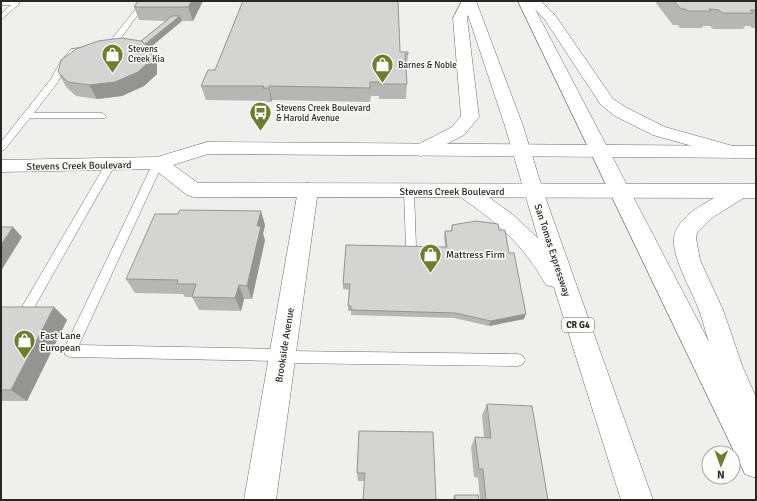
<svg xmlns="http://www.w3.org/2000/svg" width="757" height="501" viewBox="0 0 757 501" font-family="Signika,sans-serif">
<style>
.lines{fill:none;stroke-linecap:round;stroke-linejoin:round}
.service-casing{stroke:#6e6e6c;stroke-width:1}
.minor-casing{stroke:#6e6e6c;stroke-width:1}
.primary-casing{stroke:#6e6e6c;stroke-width:1}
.trunk-casing{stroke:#6e6e6c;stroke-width:1}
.service{fill:#fff;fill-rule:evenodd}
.minor{fill:#fff;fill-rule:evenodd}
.primary{fill:#fff;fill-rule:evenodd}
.trunk{fill:#fff;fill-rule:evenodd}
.wall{fill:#b6b7b5}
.shaded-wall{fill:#949593}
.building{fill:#d4d5d2;stroke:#949593}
.labels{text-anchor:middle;stroke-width:3;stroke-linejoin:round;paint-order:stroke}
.far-poi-label{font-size:9px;fill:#272726;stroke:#fcfdfa;text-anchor:start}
.shield{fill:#fcfdfa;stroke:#676766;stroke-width:1}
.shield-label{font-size:9px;font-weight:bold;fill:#272726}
.street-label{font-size:10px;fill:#272726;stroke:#fcfdfa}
.poi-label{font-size:10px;fill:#272726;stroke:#fcfdfa;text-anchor:start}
</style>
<rect width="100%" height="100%" fill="#eff0ed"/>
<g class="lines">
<defs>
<g id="service">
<polygon points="1,1 17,1 20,3 1,20 1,14 11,5 1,5"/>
<polygon points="156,1 162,1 156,8 142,9 113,49 103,50 103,46 107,45 138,6 152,5"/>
<polygon points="89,47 92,47 92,51 76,53 66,65 58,82 34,113 102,113 106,116 105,118 30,118 4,150 1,151 1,142 51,79 59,64 71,49"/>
<polygon points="158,160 163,163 79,345 282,349 287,351 518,354 523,356 525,360 523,364 518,366 282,363 277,361 70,357 65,355 64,351 65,347 153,163"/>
<polygon points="110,162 115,165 31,313 27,314 23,313 21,309 23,305 105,165"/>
<polygon points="409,188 414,191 416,247 415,250 411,251 407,250 406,247 404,191"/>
</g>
<polygon id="minor" points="308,183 315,185 318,190 276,500 244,500 298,190 301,185"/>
<polygon id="primary" points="207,142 756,146 756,158 208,154 173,165 198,183 756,184 756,198 194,197 187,195 154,169 1,172 1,160 157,157"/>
<g id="trunk">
<path d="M 462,1 L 476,1 L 523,126 L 543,191 L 653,500 L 621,500 L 554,287 L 546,285 C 522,243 498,223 459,196 L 456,191 L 459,186 L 466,184 L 473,186 L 512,214 L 538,238 L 505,126 L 468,15 L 467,18 L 479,117 L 464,135 L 427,154 L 421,156 L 415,154 L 412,150 L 415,146 L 452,127 L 461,116 L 453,18 Z"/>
<path d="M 518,1 L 541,1 L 555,15 L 613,99 L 627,108 L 665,127 L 740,148 L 743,152 L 740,156 L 734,158 L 728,156 L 653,135 L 615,116 L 601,105 L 545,20 L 535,9 L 709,342 C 705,331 703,320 699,310 C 692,291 672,258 674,238 C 676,221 696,208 709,201 C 721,194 733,182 747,186 L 750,191 L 747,196 L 713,217 L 697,233 L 696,238 L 700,260 L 723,310 L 743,368 L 756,397 L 756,478 L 745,474 Z"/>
</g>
</defs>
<!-- service casing -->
<use href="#service" class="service-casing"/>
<!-- minor casing -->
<use href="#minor" class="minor-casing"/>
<!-- primary casing -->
<use href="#primary" class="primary-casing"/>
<!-- trunk casing -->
<use href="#trunk" class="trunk-casing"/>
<!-- service -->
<use href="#service" class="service"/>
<!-- minor -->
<use href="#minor" class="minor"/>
<!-- primary -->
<use href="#primary" class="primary"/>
<!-- trunk -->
<use href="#trunk" class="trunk"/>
</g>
<!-- wall -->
<g class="wall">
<polygon points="138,1 203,1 193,21 182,21 150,48 151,49 157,63 157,74 144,86 122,96 97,99 76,96 66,87 58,72 141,41 166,21 139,20 134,7"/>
<polygon points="657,1 756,1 756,28 752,28 750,26 745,26 743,29 713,29 710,26 703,26 702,28 680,28 678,25 673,25 656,3"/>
<polygon points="400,52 408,54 407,68 406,68 407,84 406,99 379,99 379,96 371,96 370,102 272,100 271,102 266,102 266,101 206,100 201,86 215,70"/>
<polygon points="265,225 263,234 265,240 252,299 244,299 241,311 199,310 192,297 185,297 183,294 135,293 126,279"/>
<polygon points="452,225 499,230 524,319 489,326 454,318 351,315 351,311 348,311 348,306 349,290 343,289 343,284 445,247 444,236 445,231 451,231"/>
<polygon points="1,307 54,307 67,320 27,401 1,401"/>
<polygon points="487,404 548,500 480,500 478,478 474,477 471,447 475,437 484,438 482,415"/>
<polygon points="359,431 436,500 364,481 358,481 357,473"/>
<polygon points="455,495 479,500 454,500 453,497"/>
</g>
<!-- shaded-wall -->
<g class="shaded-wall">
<polygon points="192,1 203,1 193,21 188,7"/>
<polygon points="180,16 182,21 142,54 140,49"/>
<polygon points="151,49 157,63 157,74 144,86 122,96 97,99 89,85"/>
<polygon points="269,86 272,100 271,102 269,88"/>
<polygon points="261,211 265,225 263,234 265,240 252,299 247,286 257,226"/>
<polygon points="13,227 22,237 1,271 1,245"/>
<polygon points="239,285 244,299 241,311 235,298"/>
<polygon points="54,307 67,320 27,401 11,390"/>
<polygon points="526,314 524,319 489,326 491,321"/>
</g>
<!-- building -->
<g class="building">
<polygon points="138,1 192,1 188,7 134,7"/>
<polygon points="243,1 398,1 400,52 408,52 408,54 405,54 407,84 379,84 379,82 370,82 370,88 269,86 269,88 263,88 264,86 201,86 208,70 215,70"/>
<polygon points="674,1 756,1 756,10 750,10 753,13 722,13 719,10 709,9 711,11 688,11 686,9 681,9"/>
<polygon points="172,16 180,16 145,44 141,41"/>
<polygon points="121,38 141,41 151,49 151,60 138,72 115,82 89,85 68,82 58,72 61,60 76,49 98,41"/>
<polygon points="180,210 261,211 257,226 261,226 247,286 239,285 235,298 192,297 196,284 177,284 178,280 126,279 155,214 178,214"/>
<polygon points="476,221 498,224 499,230 505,230 509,253 514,253 526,314 491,321 455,313 351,310 351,306 348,306 350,284 343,284 346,245 447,247 445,231 452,231 452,225"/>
<polygon points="1,227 13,227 1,245"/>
<polygon points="1,307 54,307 11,390 1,390"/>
<polygon points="487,404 532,406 548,500 486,500 483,469 479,469 475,437 491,438"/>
<polygon points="359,431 433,432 436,500 363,500 365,473 357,473"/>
<polygon points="455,495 478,495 479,500 455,500"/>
</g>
<!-- icons -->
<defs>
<symbol id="shop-pin" viewBox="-11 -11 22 30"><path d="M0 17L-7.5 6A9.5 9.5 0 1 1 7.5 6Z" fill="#6c7f2f" stroke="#fcfdfa"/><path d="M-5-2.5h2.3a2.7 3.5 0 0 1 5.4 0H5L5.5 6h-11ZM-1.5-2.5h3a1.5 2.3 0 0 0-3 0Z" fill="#fff"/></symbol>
<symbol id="bus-pin" viewBox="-11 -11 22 30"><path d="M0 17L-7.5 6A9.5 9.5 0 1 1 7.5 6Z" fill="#6c7f2f" stroke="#fcfdfa"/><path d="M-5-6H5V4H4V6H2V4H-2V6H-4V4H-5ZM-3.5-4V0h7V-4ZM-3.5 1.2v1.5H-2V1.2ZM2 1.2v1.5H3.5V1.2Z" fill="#fff"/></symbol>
</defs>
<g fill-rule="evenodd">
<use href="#shop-pin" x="100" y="42" width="25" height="34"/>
<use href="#shop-pin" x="370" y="52" width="25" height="34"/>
<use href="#bus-pin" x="248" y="100" width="25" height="34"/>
<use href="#shop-pin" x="418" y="242" width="25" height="34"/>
<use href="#shop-pin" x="12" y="328" width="25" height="34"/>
</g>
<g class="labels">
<!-- far-poi labels -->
<g class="far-poi-label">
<text x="128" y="52">Stevens<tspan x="128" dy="10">Creek Kia</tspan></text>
<text x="398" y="68">Barnes &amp; Noble</text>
<text x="276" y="111">Stevens Creek Boulevard<tspan x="276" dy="10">&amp; Harold Avenue</tspan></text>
</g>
<!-- shield labels -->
<rect class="shield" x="562" y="318" width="32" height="14" rx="3"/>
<g class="shield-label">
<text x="578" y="328">CR G4</text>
</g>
<!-- street labels -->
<g class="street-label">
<text transform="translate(79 165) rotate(-1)" y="4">Stevens Creek Boulevard</text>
<text x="452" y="195">Stevens Creek Boulevard</text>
<text transform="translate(553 250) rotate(72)" y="4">San Tomas Expressway</text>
<text transform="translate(284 345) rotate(-81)" y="4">Brookside Avenue</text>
</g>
<!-- poi labels -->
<g class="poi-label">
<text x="446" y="258">Mattress Firm</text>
<text x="40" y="339">Fast Lane<tspan x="40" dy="12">European</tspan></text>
</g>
</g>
<!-- border -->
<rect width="757" height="501" fill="none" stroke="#272726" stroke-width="4"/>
<!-- north arrow -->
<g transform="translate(721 465) rotate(181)"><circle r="19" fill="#fcfdfa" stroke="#a7a7a5"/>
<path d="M0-3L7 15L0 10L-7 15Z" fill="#6c7f2f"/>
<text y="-6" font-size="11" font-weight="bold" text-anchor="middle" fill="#272726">N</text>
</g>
</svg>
